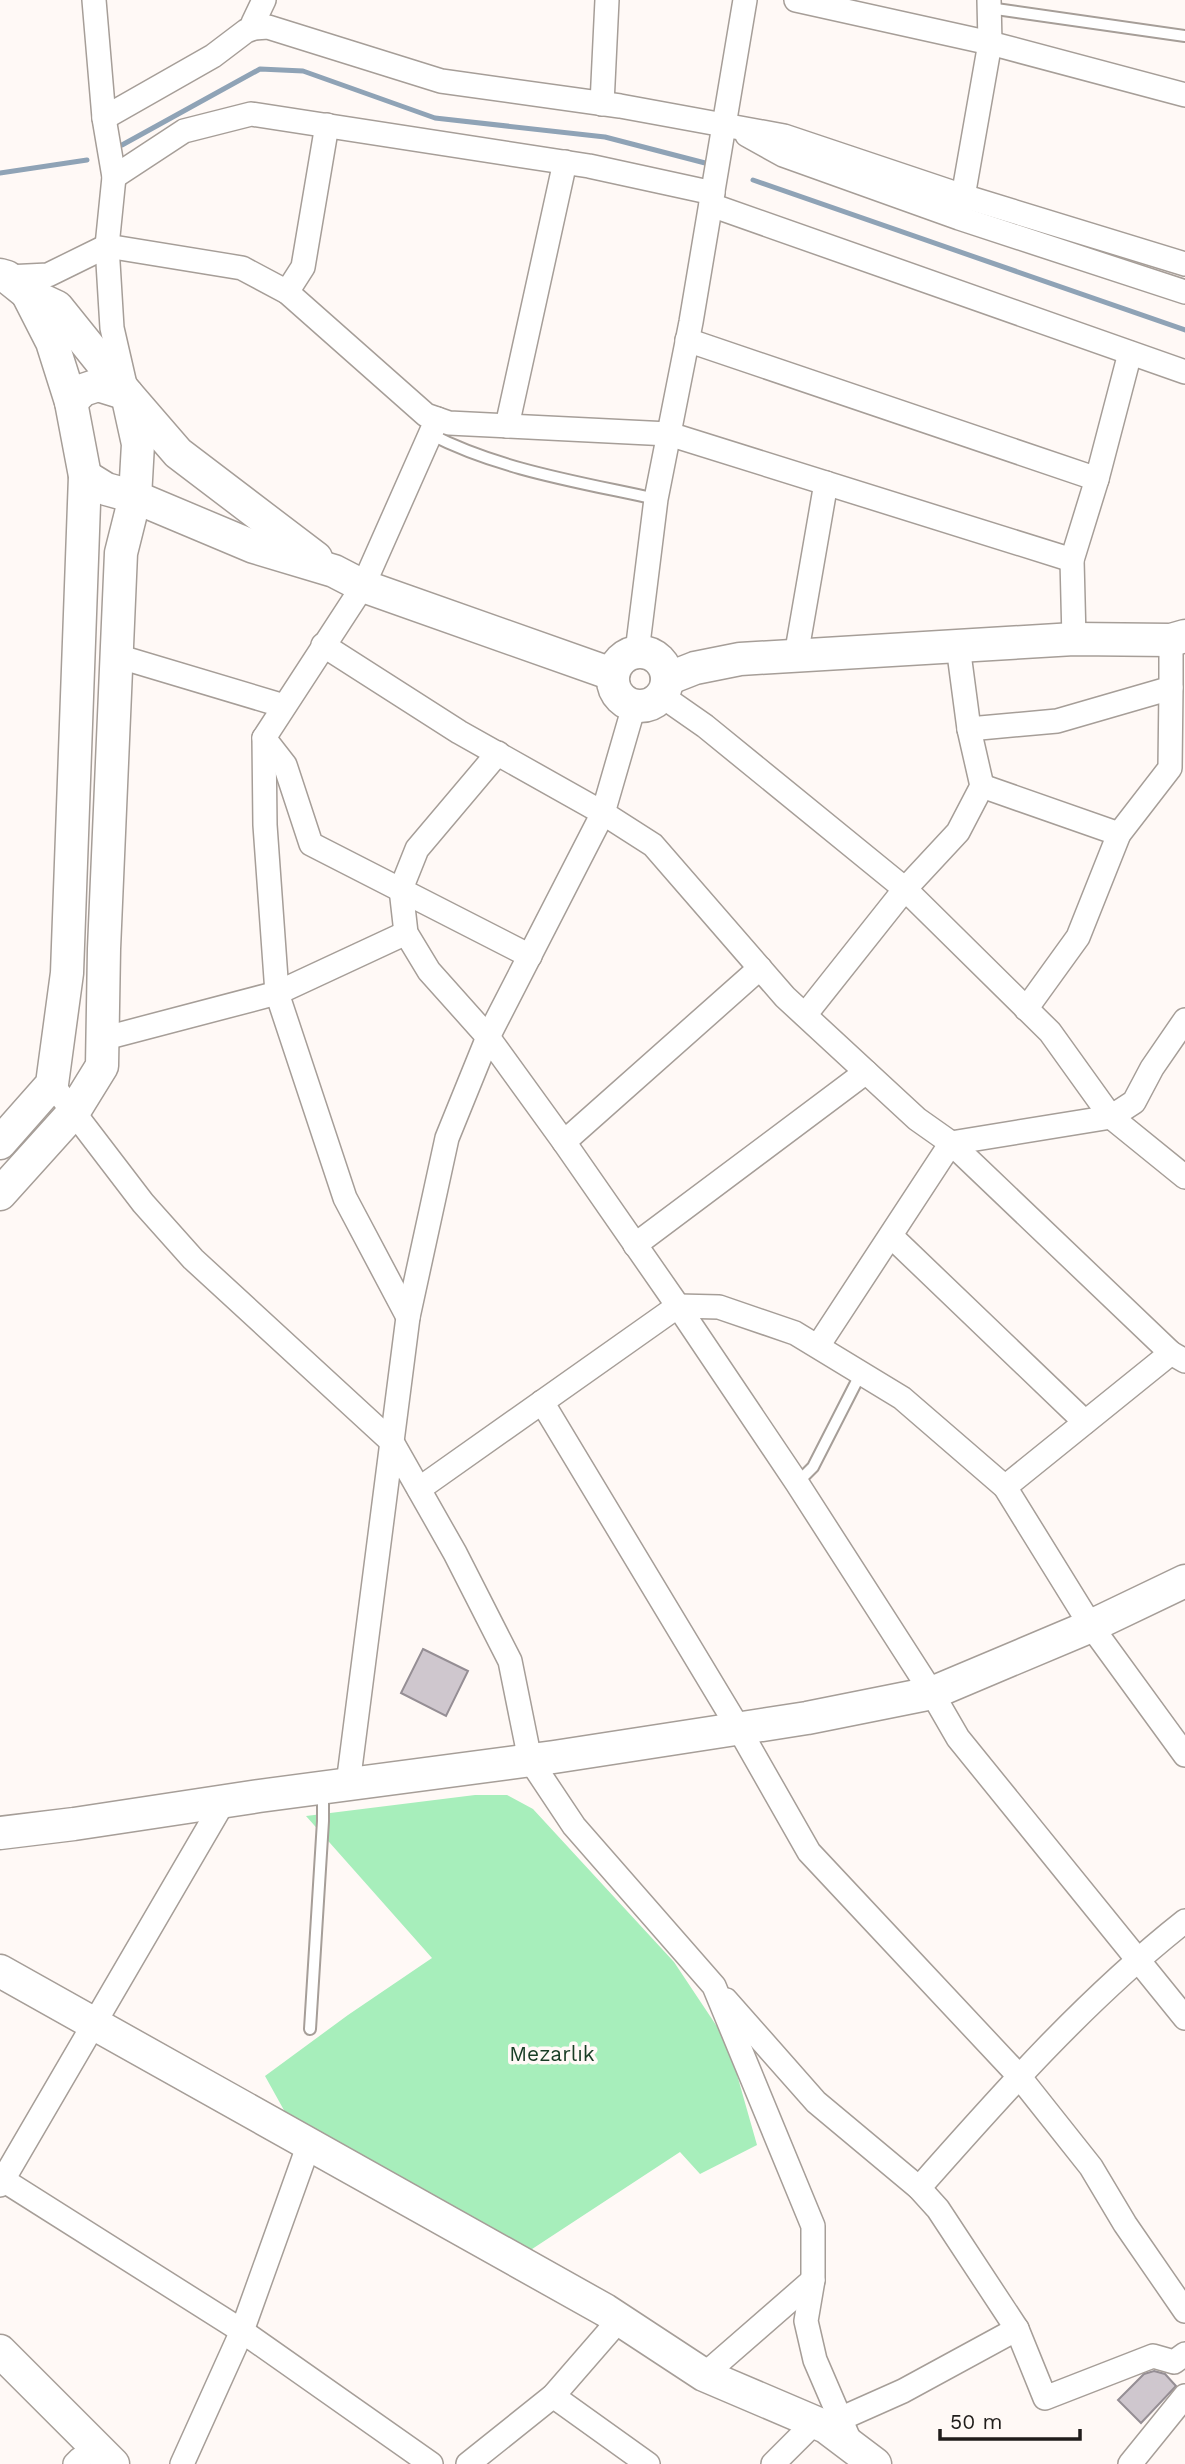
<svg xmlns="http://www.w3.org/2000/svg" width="1185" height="2464" viewBox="0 0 1185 2464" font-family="'Work Sans',sans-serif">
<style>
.green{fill:#a7eebb}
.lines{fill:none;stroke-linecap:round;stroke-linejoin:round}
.stream{stroke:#8fa3b6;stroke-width:5}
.building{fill:#cfc7ce;stroke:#958e94;stroke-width:2}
.lane-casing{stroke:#a69e98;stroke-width:14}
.street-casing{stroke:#a69e98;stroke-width:26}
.secondary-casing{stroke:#a69e98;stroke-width:35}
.lane{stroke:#fff;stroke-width:10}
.street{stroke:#fff;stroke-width:23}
.secondary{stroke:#fff;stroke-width:32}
.labels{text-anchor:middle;stroke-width:7;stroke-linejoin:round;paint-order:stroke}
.park-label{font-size:21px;fill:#183d25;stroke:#fff9f6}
</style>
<rect width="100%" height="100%" fill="#fff9f6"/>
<!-- green -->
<polygon class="green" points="475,1795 507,1795 533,1809 674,1962 728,2043 757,2145 700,2174 680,2152 526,2253 366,2164 285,2112 265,2076 348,2015 432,1958 306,1816"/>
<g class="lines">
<!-- stream -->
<g class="stream">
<polyline points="122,145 260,69 303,71 435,118 605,137 709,164"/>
<polyline points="0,173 87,160"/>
<polyline points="753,180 1185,330"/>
</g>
</g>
<!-- building -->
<g class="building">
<polygon points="423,1649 468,1671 446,1716 401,1693"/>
<polygon points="1154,2371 1165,2374 1176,2386 1141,2423 1118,2400 1144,2374"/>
</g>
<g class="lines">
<defs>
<g id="lane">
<polyline points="989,8 1185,36"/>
<path d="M 430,434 C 500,470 579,482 656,499"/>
<polyline points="797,1483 813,1467 861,1373"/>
<polyline points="310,2029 323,1821 323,1791"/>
</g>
<g id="street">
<polyline points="94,0 104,118 114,177 107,246 112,328 126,389"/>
<polyline points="796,0 990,43 1185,95"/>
<polyline points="254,28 253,23 264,0"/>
<polyline points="602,104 607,0"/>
<polyline points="104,118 213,56 246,31 254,28 268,27 441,81 620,106 784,136 963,196 1185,264"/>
<polyline points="747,135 783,155 959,218 1185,292"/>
<polyline points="114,177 184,131 251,114 589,166 713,193"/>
<polyline points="711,205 1185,372"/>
<polyline points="961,208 990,43 989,0"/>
<polyline points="7,277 48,275 107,246 242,268 287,292 426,415 449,423 669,434 1072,560"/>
<polyline points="287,292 303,267 327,125"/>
<polyline points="687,340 1097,479"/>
<polyline points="507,426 565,162"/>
<polyline points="1074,639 1072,560 1097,479 1130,353"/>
<polyline points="323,645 459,732 603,813 653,845 785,997 917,1119 951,1143 1171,1353 1185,1361"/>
<polyline points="637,652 656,499 691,322 745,0"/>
<polyline points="117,656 284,706"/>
<polyline points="796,656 826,483"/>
<polyline points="662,696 705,726 905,889 1050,1032 1111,1117 1185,1177"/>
<polyline points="969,729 1057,721 1171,688 1171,640"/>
<polyline points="264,738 285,765 311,844 530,956"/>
<polyline points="498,753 417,849 401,889 406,933 429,971 488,1037 564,1142 678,1306 797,1483 932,1693 958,1738 1185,2018"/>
<polyline points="982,786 1119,834"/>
<polyline points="1026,1009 1078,937 1119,834 1170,768 1171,688"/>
<polyline points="805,1015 905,889 958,832 982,786 969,729 958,646"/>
<polyline points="102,1039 277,993 406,933"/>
<polyline points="52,1084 143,1203 193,1259 392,1442 455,1553 510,1661 530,1760 574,1826 714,1986 813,2226 813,2280 806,2321 815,2360 852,2446"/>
<polyline points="564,1142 760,968"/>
<polyline points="891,1236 1085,1422"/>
<polyline points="635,1245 866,1072"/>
<polyline points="408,1317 345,1198 277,993 265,825 264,738 363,586 437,419"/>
<polyline points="818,1346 951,1143 1111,1117 1134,1102 1152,1068 1185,1020"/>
<polyline points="542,1402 739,1729 809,1852 1018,2075 1091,2167 1125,2224 1185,2311"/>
<polyline points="1005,1487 1171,1353"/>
<polyline points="419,1489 678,1306 719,1307 795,1333 902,1398 1005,1487 1091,1626 1185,1755"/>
<polyline points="348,1784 408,1317 447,1138 488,1037 603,813 634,706"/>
<polyline points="726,2000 816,2102 919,2188 938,2209 1017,2329 1045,2398 1153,2356 1174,2362 1185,2354"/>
<polyline points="0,2178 242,2331 431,2464"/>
<polyline points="0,2185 224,1801"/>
<path d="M 919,2188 C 1002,2094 1086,1999 1185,1921"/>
<polyline points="704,2375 813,2280"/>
<polyline points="553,2396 648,2464"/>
<polyline points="840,2419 903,2391 1017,2329"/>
<polyline points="75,2464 80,2459"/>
<polyline points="182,2464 242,2331 309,2144"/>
<polyline points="468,2464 553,2396 619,2320"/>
<polyline points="773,2464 815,2422"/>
<polyline points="1130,2464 1185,2396"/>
</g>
<g id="secondary">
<polyline points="0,275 7,277 27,293 57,307 127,394 138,444 135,497 121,553 104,949 102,1066 73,1113 0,1194"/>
<polyline points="71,402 83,390 98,385 127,394 178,453 316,558"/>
<polyline points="85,476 106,489 135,497 254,547 334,571 363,586 612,674"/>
<circle cx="640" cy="679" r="27"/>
<polyline points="667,679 695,668 740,659 1074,639 1171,640 1185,636"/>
<polyline points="0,1143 52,1084 67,973 85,476 71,402 52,342 27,293"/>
<polyline points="0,1833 74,1824 259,1796 554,1757 807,1718 932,1693 1091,1626 1185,1581"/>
<polyline points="0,1971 605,2310 704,2375 826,2427 875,2464"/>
<polyline points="0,2351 113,2464"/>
</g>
</defs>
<!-- lane casing -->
<use href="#lane" class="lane-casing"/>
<!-- street casing -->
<use href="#street" class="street-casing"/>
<!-- secondary casing -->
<use href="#secondary" class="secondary-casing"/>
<!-- lane -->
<use href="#lane" class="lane"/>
<!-- street -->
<use href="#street" class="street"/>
<!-- secondary -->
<use href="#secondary" class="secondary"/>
</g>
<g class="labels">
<!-- park labels -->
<g class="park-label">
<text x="552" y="2061">Mezarlık</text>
</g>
</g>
<!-- scale -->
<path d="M940 2429v10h140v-10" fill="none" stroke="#201d1b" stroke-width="3.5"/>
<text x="950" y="2429" font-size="21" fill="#201d1b" stroke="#fff9f6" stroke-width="5" paint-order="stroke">50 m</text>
</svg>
